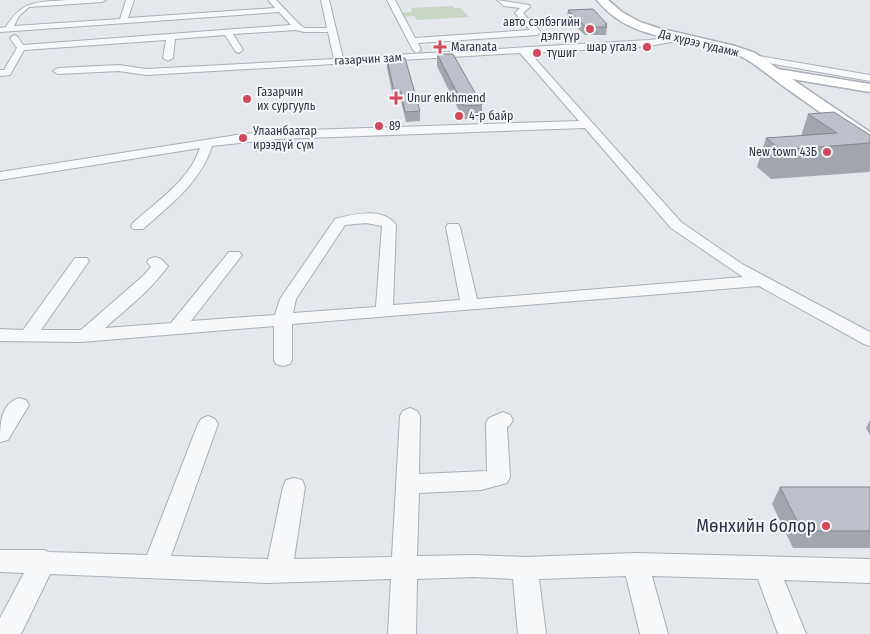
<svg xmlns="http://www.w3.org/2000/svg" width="870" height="634" viewBox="0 0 870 634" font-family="'Fira Sans Condensed',sans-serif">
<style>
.green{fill:#c9d6c5}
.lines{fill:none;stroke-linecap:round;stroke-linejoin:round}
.street-casing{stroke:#a9aeb7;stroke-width:2}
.secondary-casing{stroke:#a9aeb7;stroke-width:3}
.street{fill:#f7f8fa;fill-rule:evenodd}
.secondary{fill:#fff;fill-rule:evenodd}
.wall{fill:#a1a5ae}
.building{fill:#bbc0ca;stroke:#83868d}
.poi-dot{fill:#d1495b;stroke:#f4f6f9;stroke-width:2}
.labels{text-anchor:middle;stroke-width:4;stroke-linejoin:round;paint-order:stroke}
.far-poi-label{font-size:12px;fill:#2b3445;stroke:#f4f6f9;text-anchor:start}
.far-street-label{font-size:12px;fill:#2b3445;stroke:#f4f6f9}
.near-poi-label{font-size:18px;fill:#2b3445;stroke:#f4f6f9;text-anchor:end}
</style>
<rect width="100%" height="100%" fill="#e4e7ec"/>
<!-- green -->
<polygon class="green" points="453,6 454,8 461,8 469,17 417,20 414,16 400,17 398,13 412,12 411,8"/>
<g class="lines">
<defs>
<g id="street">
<path d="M 69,0 L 106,0 L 102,2 L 29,7 L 19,16 L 14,26 L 120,19 L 126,0 L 134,0 L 128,18 L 275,8 L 268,0 L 276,0 L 300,25 L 305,28 L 327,28 L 321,0 L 329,0 L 343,58 L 649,40 L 682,36 L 682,40 L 649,46 L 530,53 L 681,222 L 742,264 L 870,332 L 870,346 L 864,344 L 759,286 L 292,324 L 292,360 L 290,364 L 283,366 L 276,364 L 274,360 L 274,326 L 81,342 L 0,341 L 0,329 L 23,330 L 75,258 L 87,258 L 89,261 L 41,330 L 81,330 L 144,275 L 151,267 L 147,262 L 149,259 L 155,257 L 161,259 L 168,266 C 151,290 126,309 105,328 L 171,323 L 229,252 L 239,252 L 242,255 L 191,321 L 275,315 L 280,299 L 335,219 C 353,214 383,207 396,225 L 393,305 L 460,300 L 446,227 L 448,224 L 458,224 L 460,227 L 477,299 L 743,277 L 671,228 L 585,128 L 278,139 L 212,146 C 201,182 170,205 143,229 L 133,229 L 131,226 L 133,223 C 157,201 189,181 200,148 L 0,180 L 0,172 L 243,134 L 278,131 L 579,121 L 520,53 L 146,75 L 119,71 L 58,74 L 53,71 L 58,68 L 119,65 L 146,69 L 334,59 L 328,32 L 304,32 L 296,30 L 233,34 L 243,50 L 239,53 L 236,52 L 225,35 L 175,39 L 173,58 L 168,61 L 163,58 L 166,40 L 24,50 L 10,75 L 0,76 L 0,70 L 4,70 L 17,48 L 10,38 L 14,35 L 17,36 L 23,45 L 291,25 L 279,12 L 0,32 L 0,28 L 6,27 C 22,0 37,2 69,0 ZM 366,223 L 382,226 L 376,307 L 293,313 L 296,299 L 345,225 Z"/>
<polygon points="387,0 395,0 415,38 530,30 515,13 520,8 504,6 497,0 529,5 530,7 523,13 541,32 537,35 418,43 421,50 417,53 413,50"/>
<polygon points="753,55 870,75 870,81 750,60 750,56"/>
<path d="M 19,398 L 26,400 L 29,405 L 8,440 L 0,442 C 0,425 0,404 19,398 Z"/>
<polygon points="410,408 417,411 420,416 419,474 487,471 486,423 489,418 503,412 510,415 513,420 510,425 507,427 510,477 507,483 481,490 419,493 417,556 474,555 525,557 636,553 870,559 870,583 784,580 806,634 778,634 758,579 652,576 668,634 640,634 626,576 539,579 546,634 518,634 513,579 474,577 417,579 416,634 388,634 391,579 267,583 50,574 21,634 0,634 0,618 24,573 0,572 0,550 44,550 49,552 147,555 198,424 201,419 208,416 215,419 218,424 171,556 268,559 283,487 286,480 294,478 302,480 305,487 294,559 392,557 400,416 403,411"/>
</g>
<path id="secondary" d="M 597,0 L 608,0 L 622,12 L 640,22 L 658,28 L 735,46 L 755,53 L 778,69 L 870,84 L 870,92 L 792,79 L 870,132 L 870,145 L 864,144 C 837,124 810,105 783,86 C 771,77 759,67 746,59 C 700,33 636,49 597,0 Z"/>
</defs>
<!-- street casing -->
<use href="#street" class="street-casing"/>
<!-- secondary casing -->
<use href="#secondary" class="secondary-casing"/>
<!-- street -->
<use href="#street" class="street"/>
<!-- secondary -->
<use href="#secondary" class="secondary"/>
</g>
<!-- wall -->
<g class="wall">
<polygon points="568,10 607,24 606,35 585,35 567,18"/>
<polygon points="437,54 482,105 482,118 463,119 437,66"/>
<polygon points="387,59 420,111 420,121 406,122 401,101 394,101 387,68"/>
<polygon points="808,114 870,135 870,170 869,172 771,179 757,167 766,138 801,136"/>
<polygon points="870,420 870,435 866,428"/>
<polygon points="780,487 870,487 870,548 793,548 772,504"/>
</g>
<!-- building -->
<g class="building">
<polygon points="593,9 607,24 605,24 607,27 586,27 568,10"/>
<polygon points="437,54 453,54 482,105 464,106"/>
<polygon points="405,58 420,111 405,112 401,91 394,91 387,59"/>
<polygon points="834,112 870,135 870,143 781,150 766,138 837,133 808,114"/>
<polygon points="780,487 870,487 870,531 802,531"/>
</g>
<!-- markers -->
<g class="poi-dot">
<circle cx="590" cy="29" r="5"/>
<path d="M437.5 39.5h5v5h5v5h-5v5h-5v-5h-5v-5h5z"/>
<circle cx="647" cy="47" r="5"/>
<circle cx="537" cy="53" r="5"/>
<path d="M393.5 90.5h5v5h5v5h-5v5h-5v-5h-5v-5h5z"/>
<circle cx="247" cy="99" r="5"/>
<circle cx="459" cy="116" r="5"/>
<circle cx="379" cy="126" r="5"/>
<circle cx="243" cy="138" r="5"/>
<circle cx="827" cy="152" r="5"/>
<circle cx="826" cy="526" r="5"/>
</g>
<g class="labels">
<!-- far-poi labels -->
<g class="far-poi-label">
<text x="580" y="26" text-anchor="end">авто сэлбэгийн<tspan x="580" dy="14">дэлгүүр</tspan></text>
<text x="451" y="51">Maranata</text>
<text x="637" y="51" text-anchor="end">шар угалз</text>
<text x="547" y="57">түшиг</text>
<text x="257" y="96">Газарчин<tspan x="257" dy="14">их сургууль</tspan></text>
<text x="407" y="102">Unur enkhmend</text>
<text x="469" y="120">4-р байр</text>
<text x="389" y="130">89</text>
<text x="253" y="135">Улаанбаатар<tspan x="253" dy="14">ирээдүй сүм</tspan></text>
<text x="817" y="156" text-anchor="end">New town 43Б</text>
</g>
<!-- far-street labels -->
<g class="far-street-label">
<text transform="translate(699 43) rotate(14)" y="4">Да хүрээ гудамж</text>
<text transform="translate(368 59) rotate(-3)" y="4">газарчин зам</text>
</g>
<!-- near-poi labels -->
<g class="near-poi-label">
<text x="816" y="532">Мөнхийн болор</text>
</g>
</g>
</svg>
